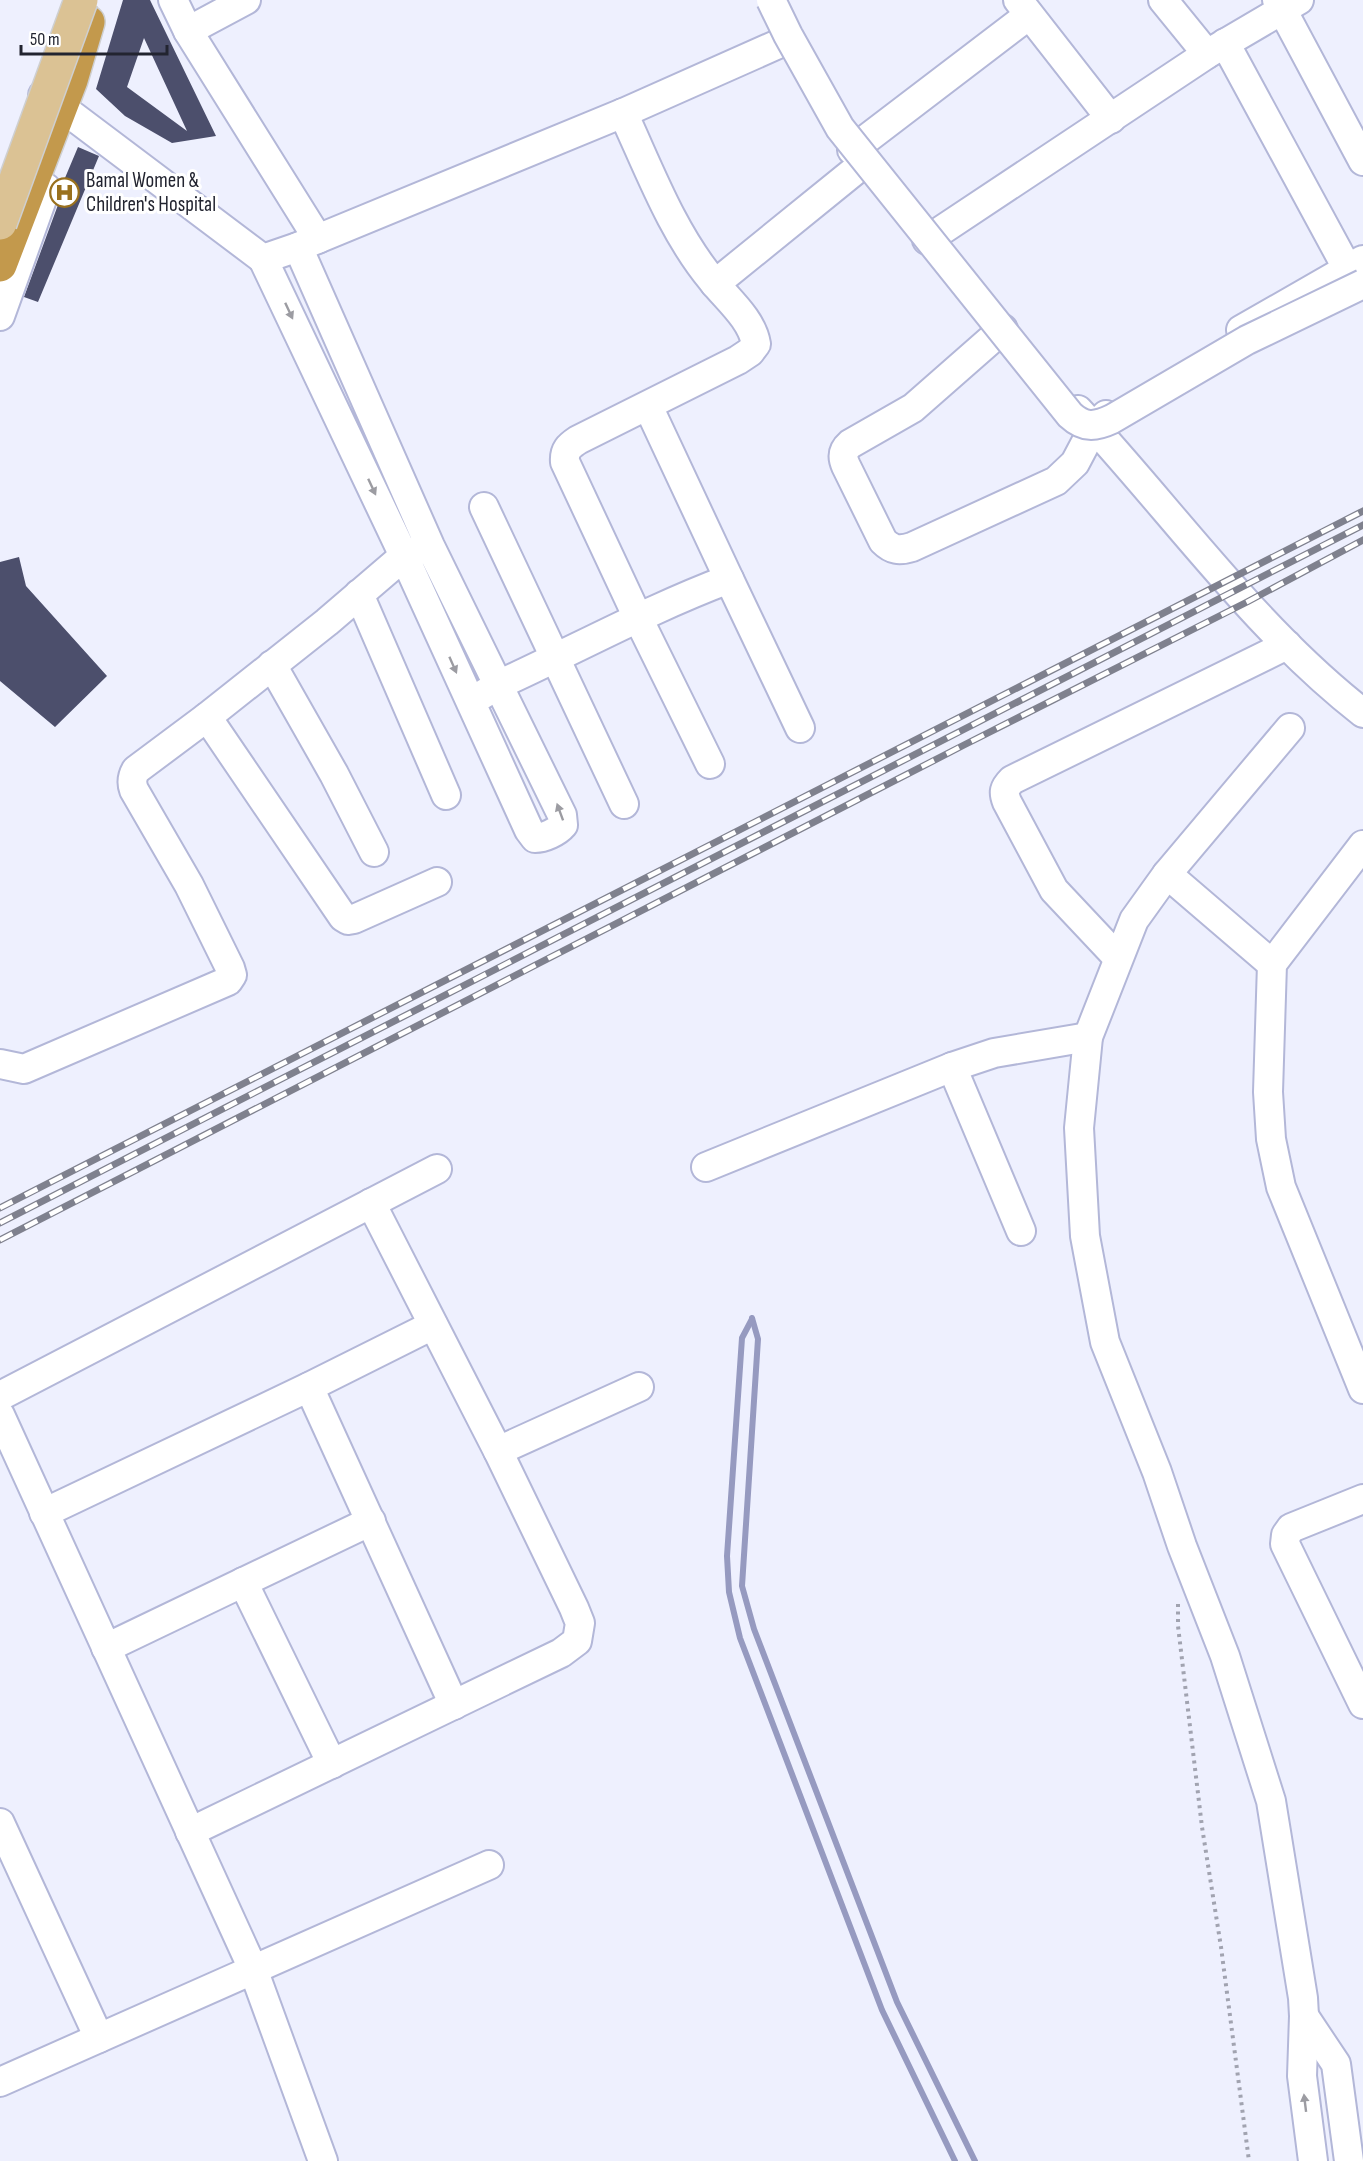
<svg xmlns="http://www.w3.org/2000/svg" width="1363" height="2161" viewBox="0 0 1363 2161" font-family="'Sofia Sans Condensed',sans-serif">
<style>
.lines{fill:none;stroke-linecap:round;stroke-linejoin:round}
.stream{stroke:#969ac0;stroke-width:6}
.building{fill:#4c4f6c;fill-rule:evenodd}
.minor-casing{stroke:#b3b7d8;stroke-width:32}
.highway-casing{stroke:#cecfd1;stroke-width:36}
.path{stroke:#a1a3b0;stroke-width:4;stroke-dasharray:3 4.5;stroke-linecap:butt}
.minor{stroke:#fff;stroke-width:28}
.highway{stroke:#c3994c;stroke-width:33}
.rail-casing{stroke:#7f818e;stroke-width:7}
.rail{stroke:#fff;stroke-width:4.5;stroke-dasharray:14;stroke-linecap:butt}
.minor-bridge-casing{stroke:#b3b7d8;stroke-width:32;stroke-linecap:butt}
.major-bridge-casing{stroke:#cecfd1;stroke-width:36;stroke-linecap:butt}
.minor-bridge{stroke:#fff;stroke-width:28}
.major-bridge{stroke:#dbc294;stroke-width:33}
.oneway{fill:#9c9ca2}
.labels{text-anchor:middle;stroke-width:6;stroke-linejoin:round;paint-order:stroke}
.poi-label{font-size:21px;fill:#222430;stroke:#fff;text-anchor:start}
</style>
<rect width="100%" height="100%" fill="#eef0fe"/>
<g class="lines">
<!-- stream -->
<g class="stream">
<polyline points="752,1318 758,1339 742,1586 754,1629 897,2002 975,2161"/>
<polyline points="752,1319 742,1338 727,1556 729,1592 740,1638 882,2010 955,2161"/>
</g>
</g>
<!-- building -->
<g class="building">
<path d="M 123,0 L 150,0 L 216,136 L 172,143 L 125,116 L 96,89 ZM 144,38 L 187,131 L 127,87 Z"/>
<polygon points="78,147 99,156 38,302 24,297 62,194 62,185"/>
<polygon points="19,557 26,586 107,676 55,727 0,681 0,562"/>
</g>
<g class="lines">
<defs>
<g id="minor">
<polyline points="173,0 188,31 318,239"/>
<polyline points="1018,0 1111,119"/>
<polyline points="1163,0 1207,54"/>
<polyline points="1277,0 1363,161"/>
<polyline points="188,31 246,0"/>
<polyline points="1225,43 1347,268"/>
<polyline points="43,95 73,116 263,259 298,247 623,113 785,41"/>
<path d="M 623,113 C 649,169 672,232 712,280 C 727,299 752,319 756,344 L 750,352 L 738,360 L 578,440 C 569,446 564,450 565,462 L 638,618 L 710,764"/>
<polyline points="852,150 1029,15"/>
<polyline points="927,240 1207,54 1299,0"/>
<path d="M 263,259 L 404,556 L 529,830 L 535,838 C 544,838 557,832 563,825 L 562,815 L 430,546 L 298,247"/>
<polyline points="715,284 863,164"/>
<polyline points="0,316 46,188"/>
<path d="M 1003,329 L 913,408 L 850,444 C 842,451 842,457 846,466 L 883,541 C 892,550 899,551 912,547 L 1056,481 L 1075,463 L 1094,427 L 1106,415"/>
<polyline points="1241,330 1363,260"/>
<path d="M 1078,410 C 1172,511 1254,628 1363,713"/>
<polyline points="484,507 624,804"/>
<polyline points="729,579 800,728"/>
<polyline points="359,594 446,795"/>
<polyline points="272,665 334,774 374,852"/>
<path d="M 482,695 L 498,685 C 575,650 649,609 729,579 L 648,406"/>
<polyline points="207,717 343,917 348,920 354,919 437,882"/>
<polyline points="1290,728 1167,874 1134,920 1088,1037 1079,1128 1085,1236 1105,1342 1157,1472 1182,1546 1225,1656 1271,1801 1303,1998 1304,2016 1302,2076 1313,2161"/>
<polyline points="1363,845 1272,964 1268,1092 1271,1139 1281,1187 1363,1389"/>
<polyline points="1167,874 1272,964"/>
<path d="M 1118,958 L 1054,890 L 1007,802 C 1003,792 1004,788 1012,780 L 1287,645"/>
<path d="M 0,1064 L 24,1069 L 228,981 L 232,975 L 230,968 L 189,885 L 134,790 C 131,782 132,777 136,770 L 207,717 L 327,622 L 404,556 L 422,549"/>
<polyline points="952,1067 1021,1231"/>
<polyline points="706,1167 952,1067 994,1053 1088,1037"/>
<polyline points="309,1387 454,1705"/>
<polyline points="0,1396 437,1169"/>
<polyline points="0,1415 253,1969 323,2161"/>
<polyline points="498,1451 639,1387"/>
<polyline points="1363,1499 1291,1528 1286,1535 1285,1544 1363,1704"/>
<polyline points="44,1513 309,1387 433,1325"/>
<polyline points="243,1582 332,1764"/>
<polyline points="106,1648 371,1521"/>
<polyline points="0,1823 99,2038"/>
<polyline points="190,1832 561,1653 577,1641 580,1623 574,1608 498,1451 371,1203"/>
<polyline points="1304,2016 1336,2064 1349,2161"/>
<polyline points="0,2082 489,1865"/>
</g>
<polyline id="highway" points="0,265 71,80 88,22"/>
</defs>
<!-- minor casing -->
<use href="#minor" class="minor-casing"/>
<!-- highway casing -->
<use href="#highway" class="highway-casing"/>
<!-- path -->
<polyline class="path" points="1178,1604 1178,1626 1202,1827 1221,1947 1249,2161"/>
<!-- minor -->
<use href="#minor" class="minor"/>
<!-- highway -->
<use href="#highway" class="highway"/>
<defs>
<g id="rail">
<polyline points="0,1208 1363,511"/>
<polyline points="0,1223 1363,525"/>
<polyline points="0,1240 964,745 1247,602 1363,540"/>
</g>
</defs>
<!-- rail casing -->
<use href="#rail" class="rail-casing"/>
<!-- rail -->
<use href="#rail" class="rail"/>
<defs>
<path id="minor-bridge" d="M 771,0 L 788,35 L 840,128 L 1070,415 C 1084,428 1095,427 1112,419 L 1247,340 L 1363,284"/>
<polyline id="major-bridge" points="0,223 81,0"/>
</defs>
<!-- minor-bridge casing -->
<use href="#minor-bridge" class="minor-bridge-casing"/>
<!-- major-bridge casing -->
<use href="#major-bridge" class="major-bridge-casing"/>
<!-- minor-bridge -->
<use href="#minor-bridge" class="minor-bridge"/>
<!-- major-bridge -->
<use href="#major-bridge" class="major-bridge"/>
</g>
<!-- one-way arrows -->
<defs><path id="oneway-solid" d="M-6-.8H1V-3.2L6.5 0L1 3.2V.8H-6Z" transform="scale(1.5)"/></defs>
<g class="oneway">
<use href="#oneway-solid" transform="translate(289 311) rotate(65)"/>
<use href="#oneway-solid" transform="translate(372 487) rotate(65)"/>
<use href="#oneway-solid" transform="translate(453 665) rotate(66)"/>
<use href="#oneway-solid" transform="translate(560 812) rotate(-110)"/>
<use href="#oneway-solid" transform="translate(1305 2103) rotate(-97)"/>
</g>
<!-- icons -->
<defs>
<symbol id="hospital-ring" viewBox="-11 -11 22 22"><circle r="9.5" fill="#fff" stroke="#9a711e" stroke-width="1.5"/><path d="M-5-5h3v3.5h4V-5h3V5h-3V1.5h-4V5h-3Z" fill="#9a711e"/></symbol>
</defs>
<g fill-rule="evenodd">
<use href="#hospital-ring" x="48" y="176" width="33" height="33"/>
</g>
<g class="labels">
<!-- poi labels -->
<g class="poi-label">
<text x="86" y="187">Bamal Women &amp;<tspan x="86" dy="24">Children's Hospital</tspan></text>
</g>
</g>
<!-- scale -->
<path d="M21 45v9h146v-9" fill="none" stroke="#222430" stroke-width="3"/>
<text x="30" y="45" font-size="18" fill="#222430" stroke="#ffffff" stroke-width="4.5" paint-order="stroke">50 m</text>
</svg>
